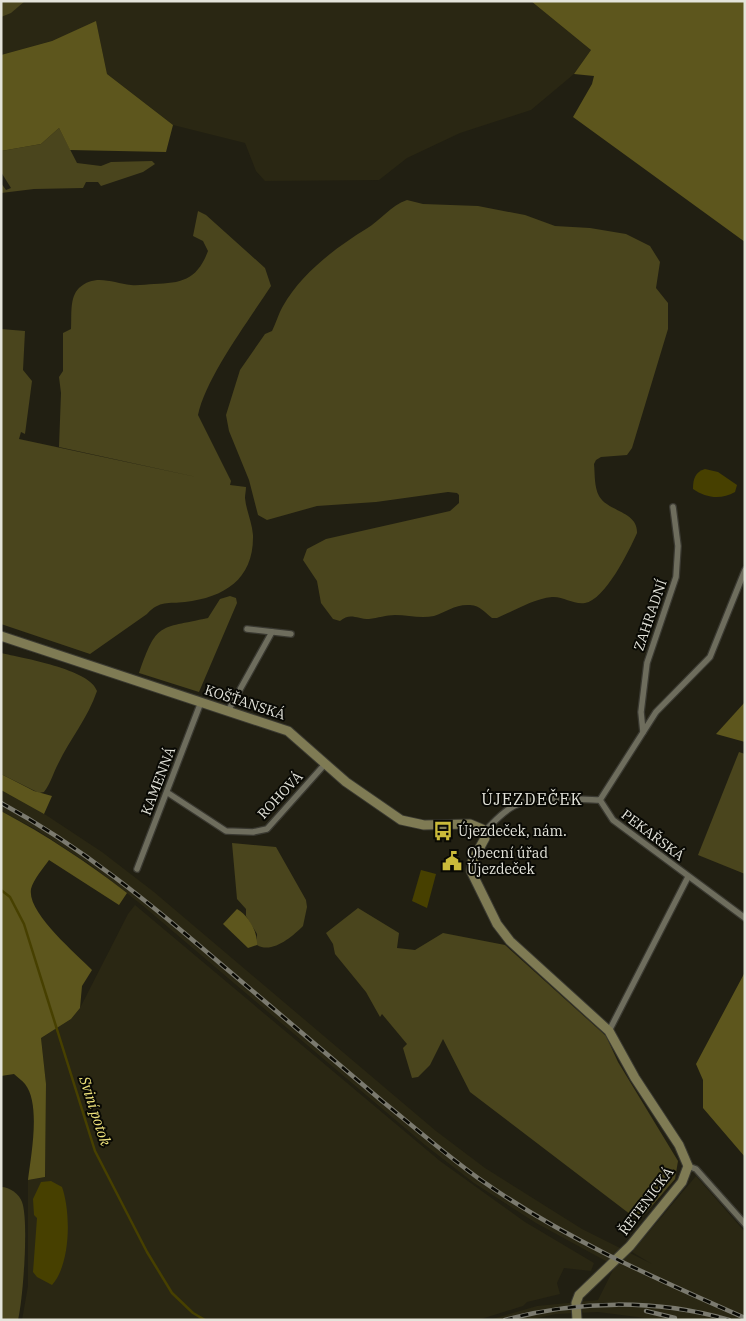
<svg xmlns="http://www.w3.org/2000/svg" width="746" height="1321" viewBox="0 0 746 1321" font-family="'IBM Plex Serif',serif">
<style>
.built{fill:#2a2713}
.green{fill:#4a451d}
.forest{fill:#5d561d}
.water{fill:#474000}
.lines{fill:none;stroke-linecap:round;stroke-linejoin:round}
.stream{stroke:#474000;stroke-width:2.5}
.street-casing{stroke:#3a3931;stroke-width:8}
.secondary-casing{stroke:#3a3931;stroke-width:11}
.street{stroke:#6e6d5d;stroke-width:5.5}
.secondary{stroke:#7f7b54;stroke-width:9}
.rail-casing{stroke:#7b7a6f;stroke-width:4.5}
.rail{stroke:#090904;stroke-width:2.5;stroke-dasharray:8;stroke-linecap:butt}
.labels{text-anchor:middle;stroke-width:4;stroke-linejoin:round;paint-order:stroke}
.street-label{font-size:14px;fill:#e4e4db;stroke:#090904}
.poi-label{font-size:14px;fill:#e4e4db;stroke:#090904;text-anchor:start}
.water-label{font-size:15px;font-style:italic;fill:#efe37b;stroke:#090904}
.quarter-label{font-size:16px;letter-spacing:1px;fill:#e4e4db;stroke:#090904}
</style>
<rect width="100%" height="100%" fill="#211f12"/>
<!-- built -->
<g class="built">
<polygon points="1,1 531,1 591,50 574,74 531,110 460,133 407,158 379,180 265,181 256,171 245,143 173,125 107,74 96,22 52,41 1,55"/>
<polygon points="1,790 46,815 102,852 154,892 436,1131 485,1168 582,1229 652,1264 632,1252 696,1176 745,1232 745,1320 661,1320 598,1312 556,1314 528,1320 489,1320 537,1306 598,1300 615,1266 536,1223 474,1183 425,1145 142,905 92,866 37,830 1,811"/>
<polygon points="135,905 440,1161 525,1222 594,1263 591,1271 564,1268 557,1283 560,1294 527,1302 523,1306 478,1320 22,1320 28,1286 28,1180 45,1177 46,1084 41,1038 71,1019 80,1008 128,914"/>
</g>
<!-- green -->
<g class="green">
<polygon points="1,1 25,1 11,13 1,17"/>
<polygon points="59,128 77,163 101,166 111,162 152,161 155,164 143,172 101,186 98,182 86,182 83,188 34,189 1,193 1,183 6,190 11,188 1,172 1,151 41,144"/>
<path d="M 407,200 L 423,204 L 478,206 L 525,215 L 555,226 L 590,228 L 626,234 L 650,246 L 660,262 L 656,288 L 668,303 L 668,329 L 632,448 L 627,455 L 601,457 L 596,460 L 594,464 C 595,474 594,487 599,496 C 608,512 638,511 637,533 C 629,551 605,600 585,603 C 574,605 563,596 552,597 C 533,599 514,611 497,618 L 492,618 C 484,612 481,606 470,605 C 455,604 446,612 434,616 C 421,619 408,615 395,615 C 386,615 378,618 369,619 C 357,619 350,612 340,621 L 333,619 L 321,603 L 317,581 L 303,560 L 307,549 L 326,539 L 450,511 L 459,503 L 459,495 L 457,493 L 448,492 L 376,502 L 317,506 L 267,520 L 258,515 L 249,480 L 229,431 L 226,415 L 240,370 L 265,334 L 272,331 C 276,323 278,315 283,306 C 301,274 335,248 366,229 C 381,220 390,206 407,200 Z"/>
<path d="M 198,211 L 206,215 L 265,268 L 271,286 C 249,320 206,377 198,415 L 231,481 L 230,485 L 246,487 C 246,491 245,494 245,498 C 246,510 252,522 253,535 C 254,579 225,597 185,602 C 168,604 160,600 147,614 L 90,654 L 1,624 L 1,329 L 25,331 L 23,370 L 32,381 L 25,434 L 21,432 L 19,439 L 201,478 L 59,447 L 61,393 L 59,377 L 63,371 L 63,333 L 71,329 C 72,316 69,298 79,288 C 95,273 113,283 131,285 C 138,286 147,284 154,284 C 182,283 197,280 208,251 L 203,241 L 193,236 Z"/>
<path d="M 230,596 L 236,598 L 237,603 L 199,692 L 139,673 C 157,622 158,629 208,618 L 220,599 Z"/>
<path d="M 1,653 C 22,658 90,669 97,691 C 88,718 70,739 58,764 C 53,773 51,783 44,792 L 39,793 L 1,774 Z"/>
<polygon points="739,752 745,754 745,874 698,855"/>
<path d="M 232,843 L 276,847 L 306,900 L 307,907 L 303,926 C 292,937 272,954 257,945 L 257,934 L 246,916 L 246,909 L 237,899 Z"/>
<polygon points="358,908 399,933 397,948 415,950 443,933 505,945 606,1036 618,1062 678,1161 675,1179 639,1221 470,1092 443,1039 430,1065 418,1077 412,1078 403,1048 407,1044 382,1014 380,1017 366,992 335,954 333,944 326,933"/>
<path d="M 1,1187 C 10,1187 19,1194 22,1202 C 29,1221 23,1299 18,1320 L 1,1320 Z"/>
</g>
<!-- forest -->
<g class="forest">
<polygon points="531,1 745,1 745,242 573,117 592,84 594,76 574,74 591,50"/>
<polygon points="96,21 107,74 173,125 166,152 70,150 59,128 41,144 1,151 1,55 52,41"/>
<polygon points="745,702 745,742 716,734"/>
<polygon points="1,774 34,791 52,796 44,814 1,790"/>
<path d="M 1,811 C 46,835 87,862 127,893 L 119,905 L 49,860 C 44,867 33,880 31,889 C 27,913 76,953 92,970 L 82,986 L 80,1008 L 71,1019 L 41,1038 L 46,1084 L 45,1177 L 28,1180 C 31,1156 41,1104 25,1084 C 22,1080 17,1077 14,1074 L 1,1076 Z"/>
<path d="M 237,909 C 248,915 258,932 257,945 L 248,948 L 223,924 Z"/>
<polygon points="745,972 745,1157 703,1108 703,1080 696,1064"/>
</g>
<!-- water -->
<g class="water">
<path d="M 705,469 L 718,472 L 737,485 L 735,492 C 721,500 706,498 693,489 C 693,479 695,472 705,469 Z"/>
<polygon points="421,870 436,874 427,908 412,901"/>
<path d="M 51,1181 L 62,1187 C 71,1212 71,1264 52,1285 L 37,1277 L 33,1272 L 37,1218 L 34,1215 L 33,1199 L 41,1182 Z"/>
</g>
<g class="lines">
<!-- stream -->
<polyline class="stream" points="1,890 10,897 24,924 95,1151 147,1252 172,1293 193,1313 205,1320"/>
<defs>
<g id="street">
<polyline points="247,629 291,634"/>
<polyline points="228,711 272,632"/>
<polyline points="643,732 641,712 647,663 676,577 678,546 673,507"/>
<polyline points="168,793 226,831 253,832 267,829 325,764"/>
<polyline points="600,800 656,712 710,657 745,570"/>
<path d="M 484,832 C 493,823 502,812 514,806 C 538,794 574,800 600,800 L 613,820 L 745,918"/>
<polyline points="137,869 201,702"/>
<polyline points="609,1031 688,877"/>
<polyline points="688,1166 696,1169 745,1224"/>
</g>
<polyline id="secondary" points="1,636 288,731 346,782 401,820 424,825 470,824 482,829 485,838 472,862 471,871 497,924 510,941 609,1031 635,1078 679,1145 688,1166 682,1182 630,1246 579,1295 576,1303 577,1320"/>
</defs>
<!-- street casing -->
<use href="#street" class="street-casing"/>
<!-- secondary casing -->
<use href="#secondary" class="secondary-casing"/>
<!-- street -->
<use href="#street" class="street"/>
<!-- secondary -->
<use href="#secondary" class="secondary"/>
<defs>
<g id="rail">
<path d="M 1,803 C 83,848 151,904 222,965 C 275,1010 329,1056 382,1101 C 414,1127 445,1154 478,1178 C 561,1237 652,1277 745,1318"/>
<polyline points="646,1311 675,1318"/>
<path d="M 505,1320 C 577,1300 657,1299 729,1320"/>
</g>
</defs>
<!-- rail casing -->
<use href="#rail" class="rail-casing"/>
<!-- rail -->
<use href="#rail" class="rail"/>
</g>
<!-- icons -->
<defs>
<symbol id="bus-bare" viewBox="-9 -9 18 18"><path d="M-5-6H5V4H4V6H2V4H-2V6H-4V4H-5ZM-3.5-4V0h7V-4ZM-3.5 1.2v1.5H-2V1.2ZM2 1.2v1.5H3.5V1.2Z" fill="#caba3a" stroke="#090904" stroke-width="2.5" paint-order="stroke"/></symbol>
<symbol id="civic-bare" viewBox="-9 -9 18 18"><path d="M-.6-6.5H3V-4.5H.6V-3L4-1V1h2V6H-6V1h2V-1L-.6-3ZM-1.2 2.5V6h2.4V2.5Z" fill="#caba3a" stroke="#090904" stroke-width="2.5" paint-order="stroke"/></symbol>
</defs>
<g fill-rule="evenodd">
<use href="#bus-bare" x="429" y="817" width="28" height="28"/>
<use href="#civic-bare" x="438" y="847" width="28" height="28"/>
</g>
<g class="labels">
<!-- street labels -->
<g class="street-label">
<text transform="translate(650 615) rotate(-71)" y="5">ZAHRADNÍ</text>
<text transform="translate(245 702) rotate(18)" y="5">KOŠŤANSKÁ</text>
<text transform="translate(158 781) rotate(-69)" y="5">KAMENNÁ</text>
<text transform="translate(280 795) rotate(-47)" y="5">ROHOVÁ</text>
<text transform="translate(653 835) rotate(37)" y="5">PEKAŘSKÁ</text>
<text transform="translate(646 1201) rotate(-53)" y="5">ŘETENICKÁ</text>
</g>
<!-- poi labels -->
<g class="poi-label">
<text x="458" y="836">Újezdeček, nám.</text>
<text x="467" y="858">Obecní úřad<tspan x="467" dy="16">Újezdeček</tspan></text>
</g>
<!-- water labels -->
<g class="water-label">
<text transform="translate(95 1111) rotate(72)" y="5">Sviní potok</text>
</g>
<!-- quarter labels -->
<g class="quarter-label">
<text x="532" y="805">ÚJEZDEČEK</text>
</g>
</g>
<!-- border -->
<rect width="746" height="1321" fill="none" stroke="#e4e4db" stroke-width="5"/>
</svg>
